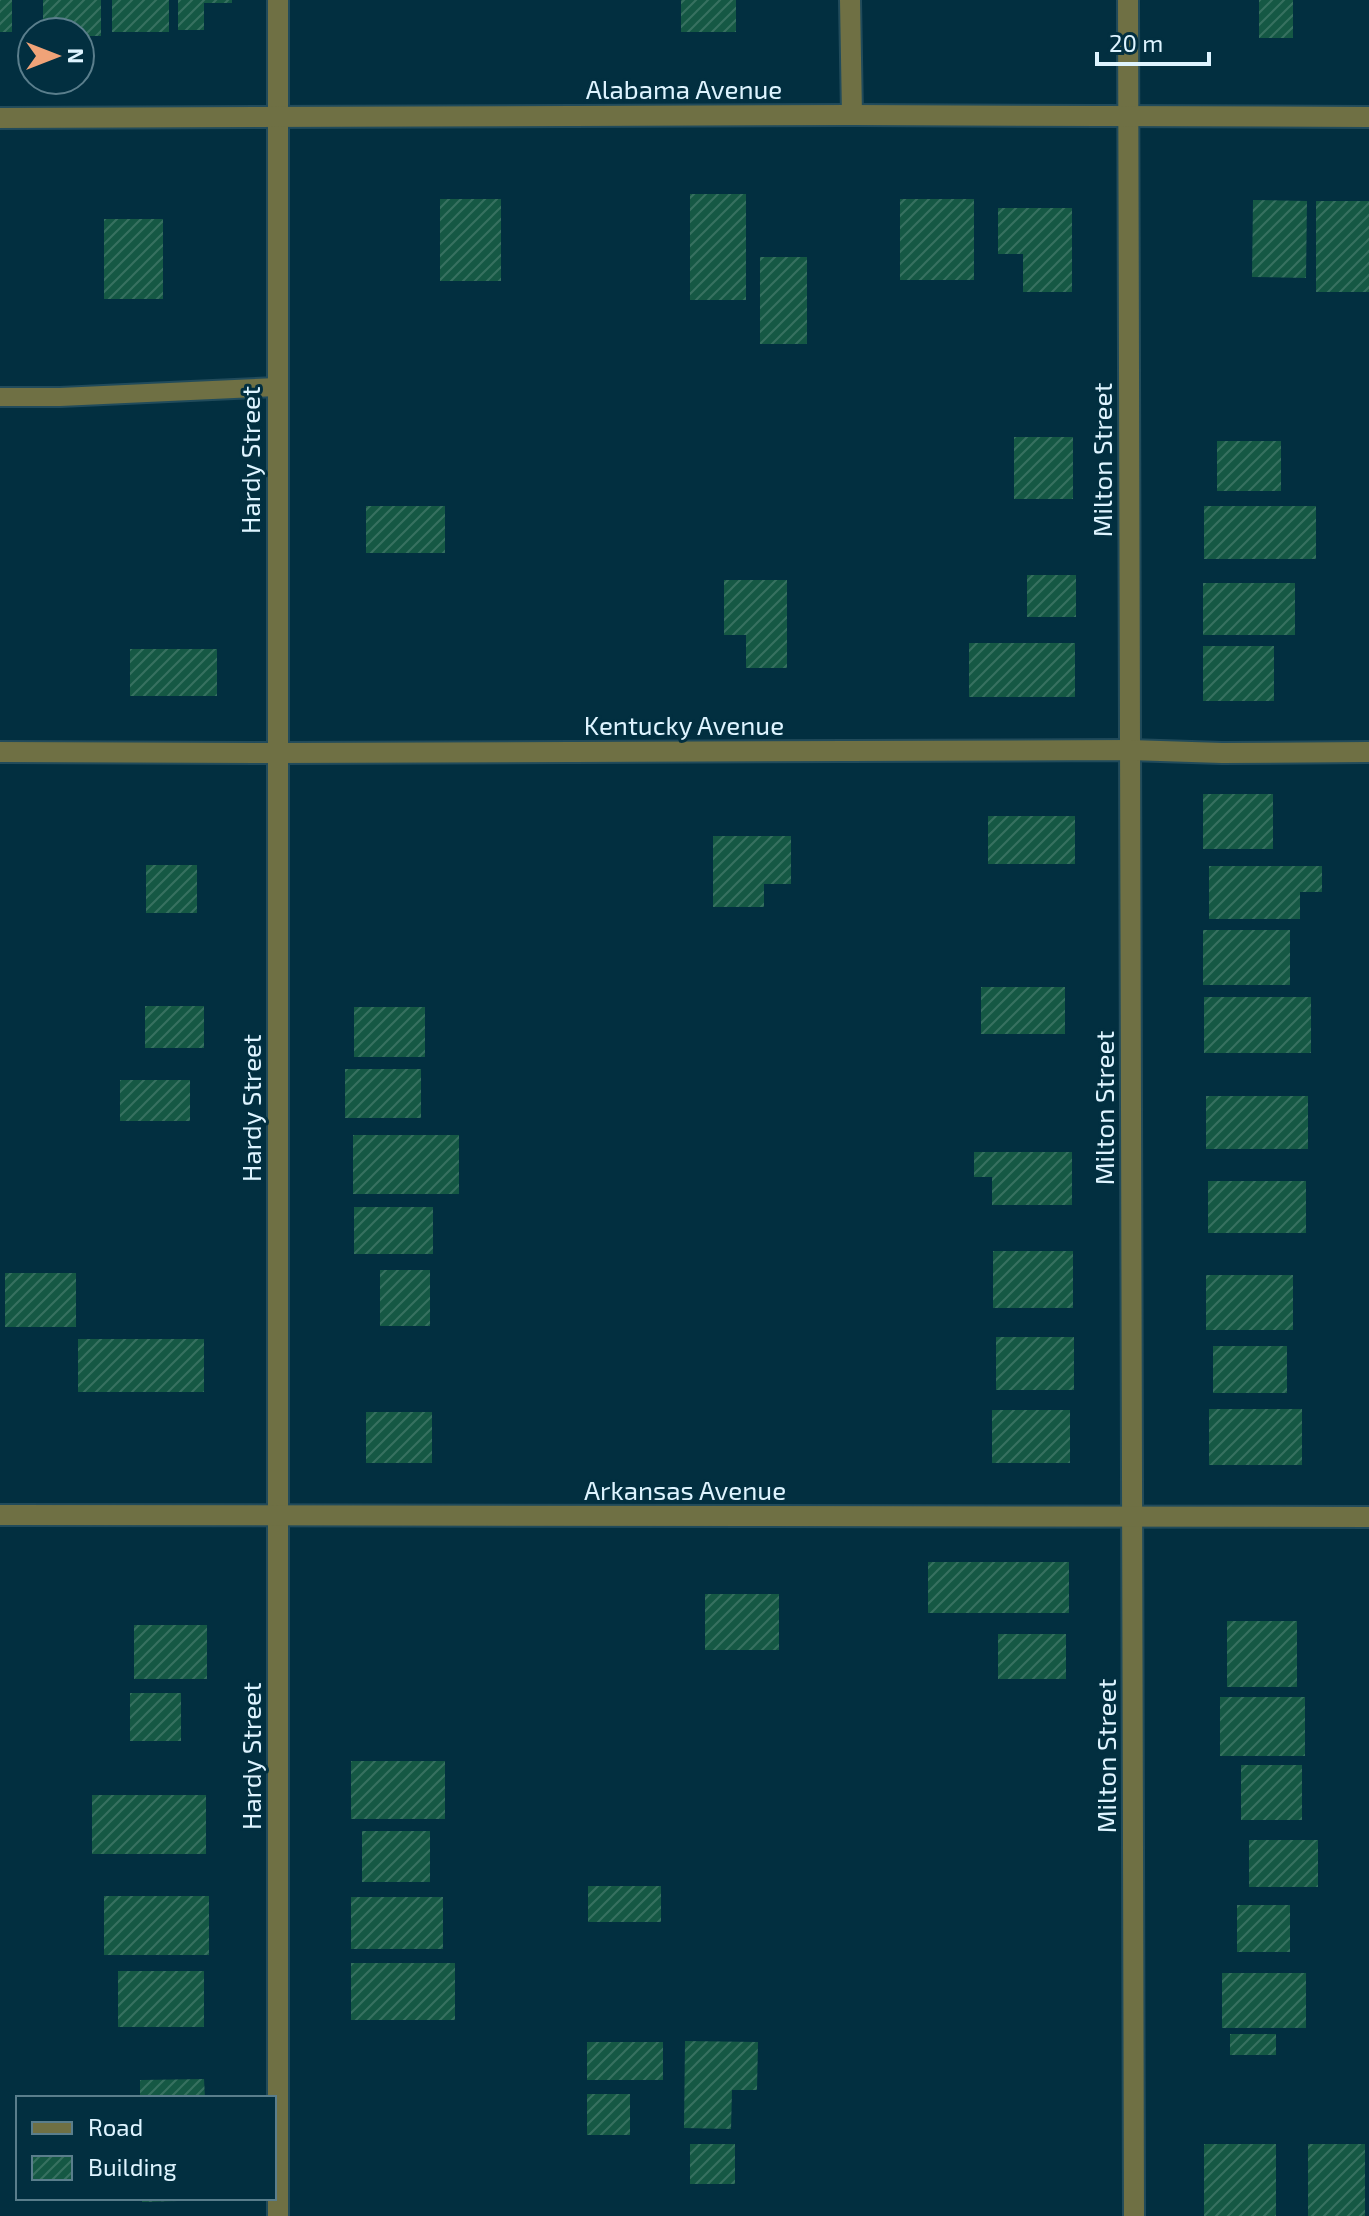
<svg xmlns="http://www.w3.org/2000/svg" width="1369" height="2216" viewBox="0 0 1369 2216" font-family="'Exo 2',sans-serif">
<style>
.building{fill:url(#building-hatch)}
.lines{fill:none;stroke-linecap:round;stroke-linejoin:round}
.lane-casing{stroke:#214b5b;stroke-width:22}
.street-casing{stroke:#214b5b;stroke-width:24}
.lane{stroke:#6f7044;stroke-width:18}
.street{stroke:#6f7044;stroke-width:20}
.labels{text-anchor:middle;stroke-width:6;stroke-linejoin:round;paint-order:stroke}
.street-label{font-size:26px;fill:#def4ff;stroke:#022f40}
</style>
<defs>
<pattern id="building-hatch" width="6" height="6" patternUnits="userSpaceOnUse" patternTransform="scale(2)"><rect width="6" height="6" fill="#155844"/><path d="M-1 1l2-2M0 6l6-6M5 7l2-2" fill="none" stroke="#377160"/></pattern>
</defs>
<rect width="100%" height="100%" fill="#022f40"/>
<!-- building -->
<g class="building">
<rect x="0" y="0" width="12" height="32"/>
<polygon points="43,0 101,0 101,36 80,36 80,32 43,32"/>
<rect x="112" y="0" width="57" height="32"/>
<polygon points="178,0 232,0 232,3 204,3 204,30 178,30"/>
<rect x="681" y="0" width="55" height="32"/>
<rect x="1259" y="0" width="34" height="38"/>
<rect x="690" y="194" width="56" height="106"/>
<rect x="440" y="199" width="61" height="82"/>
<rect x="900" y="199" width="74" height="81"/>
<polygon points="1253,200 1307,201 1306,278 1252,277"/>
<rect x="1316" y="201" width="53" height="91"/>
<polygon points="998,208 1072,208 1072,292 1023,292 1023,254 998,254"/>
<rect x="104" y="219" width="59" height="80"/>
<rect x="760" y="257" width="47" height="87"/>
<rect x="1014" y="437" width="59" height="62"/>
<rect x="1217" y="441" width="64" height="50"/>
<rect x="366" y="506" width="79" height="47"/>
<rect x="1204" y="506" width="112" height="53"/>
<rect x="1027" y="575" width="49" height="42"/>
<polygon points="724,580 787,580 787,668 746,668 746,635 724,635"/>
<rect x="1203" y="583" width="92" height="52"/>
<rect x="969" y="643" width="106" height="54"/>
<rect x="1203" y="646" width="71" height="55"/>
<rect x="130" y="649" width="87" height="47"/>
<rect x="1203" y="794" width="70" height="55"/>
<rect x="988" y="816" width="87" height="48"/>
<polygon points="713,836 791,836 791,884 764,884 764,907 713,907"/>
<rect x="146" y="865" width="51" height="48"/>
<polygon points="1209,866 1322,866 1322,892 1300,892 1300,919 1209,919"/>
<rect x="1203" y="930" width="87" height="55"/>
<rect x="981" y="987" width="84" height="47"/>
<rect x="1204" y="997" width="107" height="56"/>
<rect x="145" y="1006" width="59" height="42"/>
<rect x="354" y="1007" width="71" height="50"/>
<rect x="345" y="1069" width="76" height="49"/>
<rect x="120" y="1080" width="70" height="41"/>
<rect x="1206" y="1096" width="102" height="53"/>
<rect x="353" y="1135" width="106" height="59"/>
<polygon points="974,1152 1072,1152 1072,1205 992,1205 992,1177 974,1177"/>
<rect x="1208" y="1181" width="98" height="52"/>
<rect x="354" y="1207" width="79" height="47"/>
<rect x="993" y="1251" width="80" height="57"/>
<rect x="380" y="1270" width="50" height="56"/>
<rect x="5" y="1273" width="71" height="54"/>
<rect x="1206" y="1275" width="87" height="55"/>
<rect x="996" y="1337" width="78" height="53"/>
<rect x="78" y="1339" width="126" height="53"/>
<rect x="1213" y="1346" width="74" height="47"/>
<rect x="1209" y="1409" width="93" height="56"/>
<rect x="992" y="1410" width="78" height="53"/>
<rect x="366" y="1412" width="66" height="51"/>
<rect x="928" y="1562" width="141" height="51"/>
<rect x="705" y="1594" width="74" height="56"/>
<rect x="1227" y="1621" width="70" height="66"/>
<rect x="134" y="1625" width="73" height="54"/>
<rect x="998" y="1634" width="68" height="45"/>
<rect x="130" y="1693" width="51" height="48"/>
<rect x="1220" y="1697" width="85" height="59"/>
<rect x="351" y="1761" width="94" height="58"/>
<rect x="1241" y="1765" width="61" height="55"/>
<rect x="92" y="1795" width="114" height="59"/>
<rect x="362" y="1831" width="68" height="51"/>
<rect x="1249" y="1840" width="69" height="47"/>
<rect x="588" y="1886" width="73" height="36"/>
<rect x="104" y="1896" width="105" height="59"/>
<rect x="351" y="1897" width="92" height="52"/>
<rect x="1237" y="1905" width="53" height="47"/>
<rect x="351" y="1963" width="104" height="57"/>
<rect x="118" y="1971" width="86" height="56"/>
<rect x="1222" y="1973" width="84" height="55"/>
<rect x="1230" y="2034" width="46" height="21"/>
<polygon points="685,2041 758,2042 757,2090 732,2090 731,2129 684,2128"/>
<rect x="587" y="2042" width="76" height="38"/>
<polygon points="204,2079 205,2098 140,2098 140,2080"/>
<rect x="587" y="2094" width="43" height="41"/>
<rect x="690" y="2144" width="45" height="40"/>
<rect x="1204" y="2144" width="72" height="72"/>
<rect x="1308" y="2144" width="57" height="72"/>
<polygon points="142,2198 178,2198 178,2201 142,2202"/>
</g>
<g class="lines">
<defs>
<polyline id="lane" points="0,397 60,397 277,387"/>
<g id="street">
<polyline points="278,0 278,2216"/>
<polyline points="850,0 852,115"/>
<polyline points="1128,0 1134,2216"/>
<polyline points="0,118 852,115 1369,117"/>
<polyline points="0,752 277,753 1130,750 1222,753 1369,752"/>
<polyline points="0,1515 1369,1517"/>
</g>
</defs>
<!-- lane casing -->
<use href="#lane" class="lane-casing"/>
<!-- street casing -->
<use href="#street" class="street-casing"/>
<!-- lane -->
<use href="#lane" class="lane"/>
<!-- street -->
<use href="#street" class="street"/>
</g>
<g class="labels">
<!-- street labels -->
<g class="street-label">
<text x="684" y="99">Alabama Avenue</text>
<text transform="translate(251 460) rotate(-90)" y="9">Hardy Street</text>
<text transform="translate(1103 460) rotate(-90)" y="9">Milton Street</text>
<text x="684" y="735">Kentucky Avenue</text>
<text transform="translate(252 1108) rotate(-90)" y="9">Hardy Street</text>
<text transform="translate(1105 1108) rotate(-90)" y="9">Milton Street</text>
<text x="685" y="1500">Arkansas Avenue</text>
<text transform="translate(252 1756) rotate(-90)" y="9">Hardy Street</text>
<text transform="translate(1107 1756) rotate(-90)" y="9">Milton Street</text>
</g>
</g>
<!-- legend -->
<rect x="16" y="2096" width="260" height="104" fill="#022f40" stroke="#5a7e8c" stroke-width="2"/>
<rect x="32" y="2122" width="40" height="12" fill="#6f7044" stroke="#5a7e8c" stroke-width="2"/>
<text x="88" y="2136" font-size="24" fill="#def4ff">Road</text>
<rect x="32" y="2156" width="40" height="24" fill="url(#building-hatch)" stroke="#5a7e8c" stroke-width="2"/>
<text x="88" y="2176" font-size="24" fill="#def4ff">Building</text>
<!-- north arrow -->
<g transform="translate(56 56) rotate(90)"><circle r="38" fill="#022f40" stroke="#5a7e8c" stroke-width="2"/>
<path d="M0-6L14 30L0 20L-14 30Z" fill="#f0a378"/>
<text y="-12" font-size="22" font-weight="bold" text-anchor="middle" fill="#def4ff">N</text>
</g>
<!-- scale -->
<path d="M1097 52v12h112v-12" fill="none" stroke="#def4ff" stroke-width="4"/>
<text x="1109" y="52" font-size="24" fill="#def4ff" stroke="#022f40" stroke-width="6" paint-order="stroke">20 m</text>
</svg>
